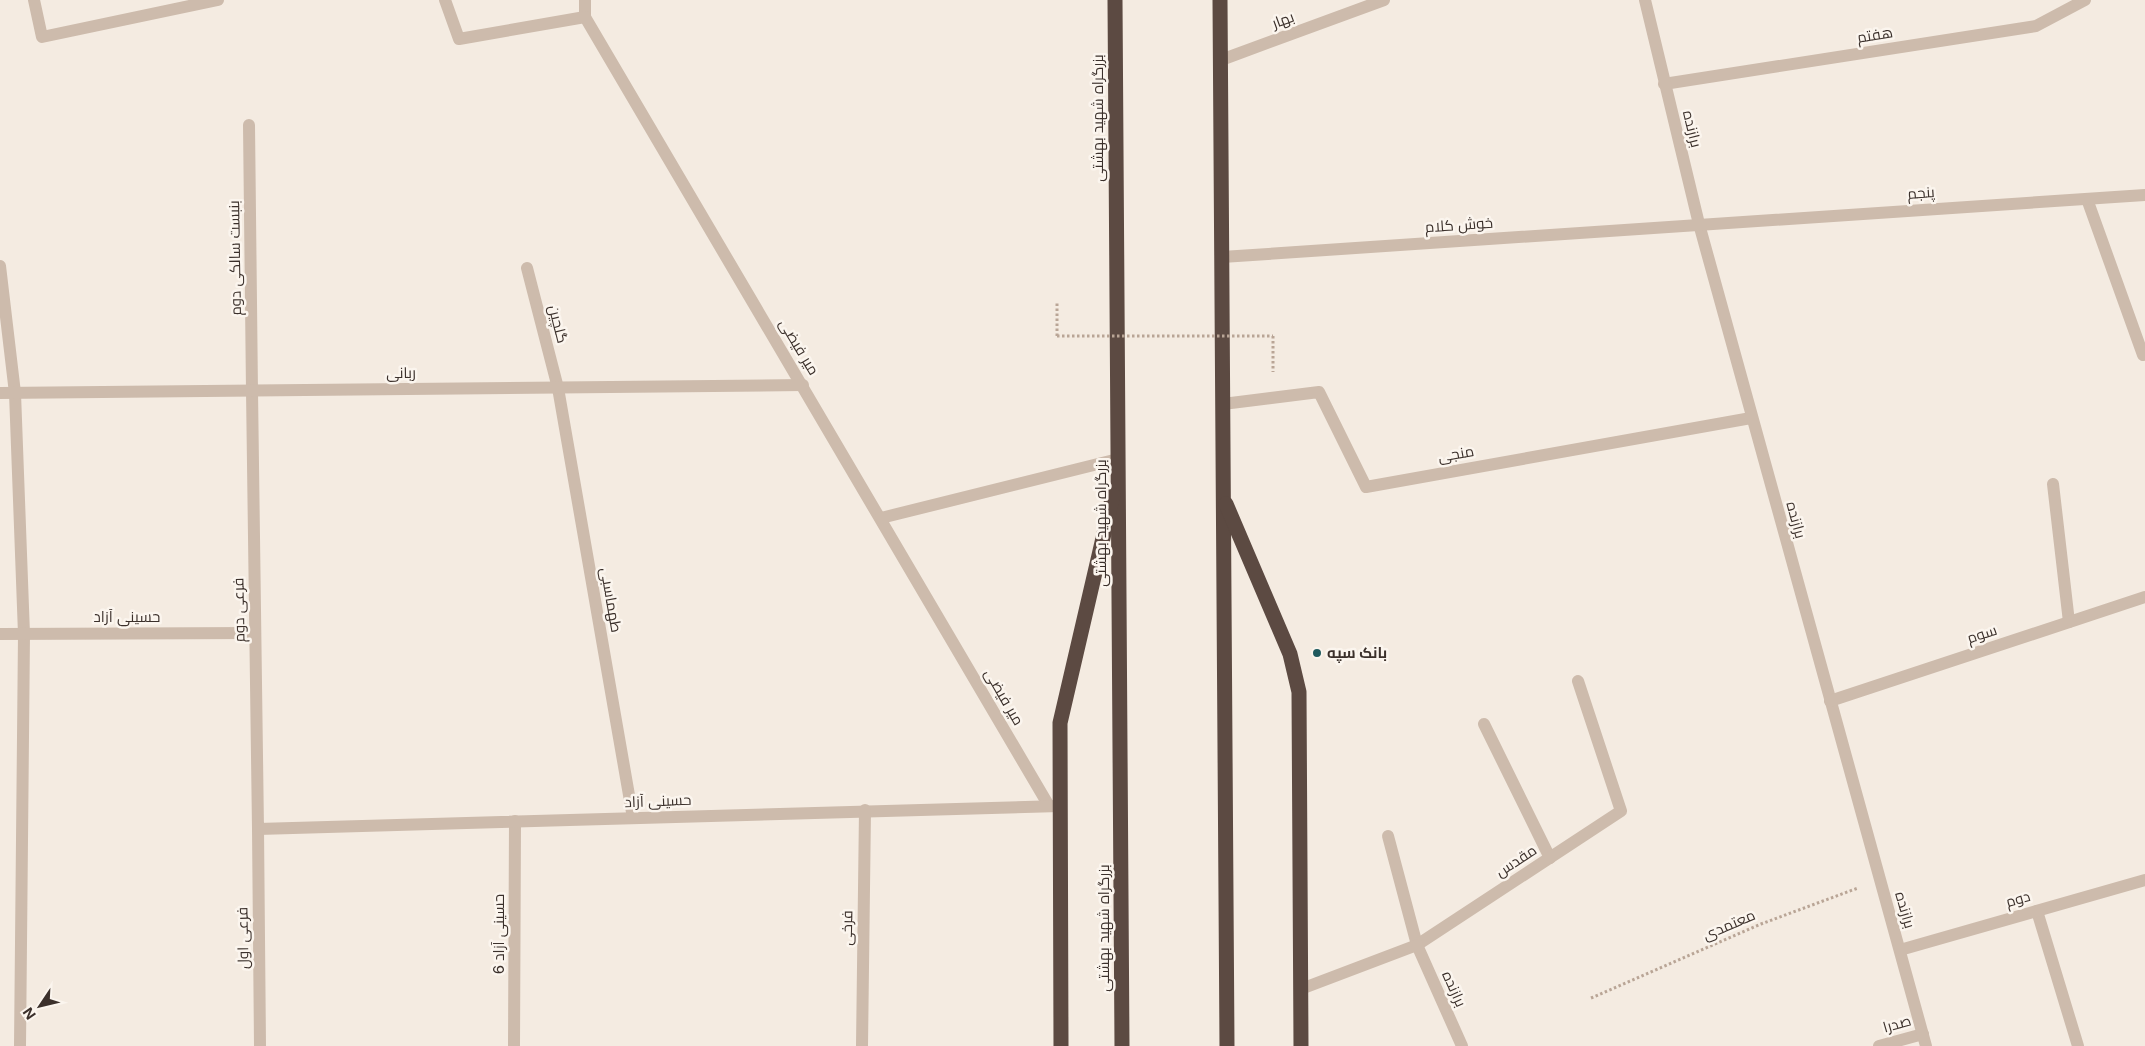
<svg xmlns="http://www.w3.org/2000/svg" width="2145" height="1046" viewBox="0 0 2145 1046" font-family="Inter,Cairo,sans-serif">
<style>
.lines{fill:none;stroke-linecap:round;stroke-linejoin:round}
.path{stroke:#b9a596;stroke-width:3;stroke-dasharray:2.5 2.5;stroke-linecap:butt}
.lane{stroke:#cdbbac;stroke-width:12}
.street{stroke:#cdbbac;stroke-width:12}
.highway{stroke:#5c4a42;stroke-width:15}
.path-bridge{stroke:#b9a596;stroke-width:3;stroke-dasharray:2.5 2.5;stroke-linecap:butt}
.poi-dot{fill:#1f5a5e;stroke:#fbf5ee;stroke-width:2}
.labels{text-anchor:middle;stroke-width:5;stroke-linejoin:round;paint-order:stroke}
.street-label{font-size:15px;fill:#3b302b;stroke:#fbf5ee}
.poi-label{font-size:15px;font-weight:bold;fill:#3b302b;stroke:#fbf5ee;text-anchor:start}
</style>
<rect width="100%" height="100%" fill="#f4ebe1"/>
<g class="lines">
<!-- path -->
<g class="path">
<polyline points="1057,336 1057,303"/>
<polyline points="1273,336 1273,372"/>
<polyline points="1591,998 1761,924 1858,888"/>
</g>
<!-- lane -->
<g class="lane">
<polyline points="34,0 42,37 218,0"/>
<polyline points="585,0 585,17"/>
<polyline points="1664,84 2036,26 2085,0"/>
<polyline points="249,125 252,391"/>
<polyline points="2087,199 2143,355"/>
<polyline points="0,266 15,393 24,634 20,1046"/>
<polyline points="527,268 558,388 633,818"/>
<polyline points="1223,404 1319,392 1366,487 1751,418"/>
<polyline points="2053,484 2069,622"/>
<polyline points="1484,724 1550,858"/>
<polyline points="258,829 260,1046"/>
<polyline points="1388,836 1417,945"/>
<polyline points="2037,911 2078,1046"/>
<polyline points="1301,989 1417,945 1621,811 1578,681"/>
<polyline points="514,1046 515,821"/>
<polyline points="1879,1046 1923,1034"/>
</g>
<!-- street -->
<g class="street">
<polyline points="445,0 459,39 585,17 1049,806"/>
<polyline points="1645,0 1699,224 1926,1046"/>
<polyline points="1221,60 1384,0"/>
<polyline points="1222,257 2145,195"/>
<polyline points="252,391 258,829 1060,806"/>
<polyline points="0,393 803,385"/>
<polyline points="881,518 1118,459"/>
<polyline points="0,634 255,633"/>
<polyline points="1830,701 2145,597"/>
<polyline points="1417,945 1462,1046"/>
<polyline points="1900,950 2145,880"/>
<polyline points="862,1046 865,810"/>
</g>
<!-- highway -->
<g class="highway">
<polyline points="1115,0 1122,1046"/>
<polyline points="1220,0 1227,1046"/>
<polyline points="1226,504 1290,654 1299,692 1301,1046"/>
<polyline points="1061,1046 1060,723 1113,495"/>
</g>
<!-- path-bridge -->
<polyline class="path-bridge" points="1057,336 1273,336"/>
</g>
<!-- markers -->
<circle class="poi-dot" cx="1317" cy="653" r="5"/>
<g class="labels">
<!-- street labels -->
<g class="street-label">
<text transform="translate(1283 20) rotate(-20)" y="5">بهار</text>
<text transform="translate(1875 35) rotate(-9)" y="5">هفتم</text>
<text transform="translate(1098 118) rotate(-90)" y="5">بزرگراه شهید بهشتی</text>
<text transform="translate(1692 129) rotate(76)" y="5">برازنده</text>
<text transform="translate(1921 193) rotate(-4)" y="5">پنجم</text>
<text transform="translate(1459 225) rotate(-4)" y="5">خوش کلام</text>
<text transform="translate(235 258) rotate(-91)" y="5">بنبست سالکی دوم</text>
<text transform="translate(558 324) rotate(76)" y="5">گلچین</text>
<text transform="translate(799 347) rotate(59)" y="5">میر فیضی</text>
<text transform="translate(401 373) rotate(-1)" y="5">ربانی</text>
<text transform="translate(1456 454) rotate(-10)" y="5">منجی</text>
<text transform="translate(1796 520) rotate(75)" y="5">برازنده</text>
<text transform="translate(1101 523) rotate(-90)" y="5">بزرگراه شهید بهشتی</text>
<text transform="translate(611 600) rotate(80)" y="5">طهماسبی</text>
<text transform="translate(239 610) rotate(-91)" y="5">فرعی دوم</text>
<text x="127" y="622">حسینی آزاد</text>
<text transform="translate(1982 634) rotate(-18)" y="5">سوم</text>
<text transform="translate(1004 697) rotate(60)" y="5">میر فیضی</text>
<text transform="translate(658 801) rotate(-2)" y="5">حسینی آزاد</text>
<text transform="translate(1516 861) rotate(-33)" y="5">مقدس</text>
<text transform="translate(2018 899) rotate(-16)" y="5">دوم</text>
<text transform="translate(1905 910) rotate(74)" y="5">برازنده</text>
<text transform="translate(1729 925) rotate(-23)" y="5">معتمدی</text>
<text transform="translate(847 928) rotate(-89)" y="5">فرخی</text>
<text transform="translate(1104 928) rotate(-90)" y="5">بزرگراه شهید بهشتی</text>
<text transform="translate(499 934) rotate(-90)" y="5">حسینی آزاد 6</text>
<text transform="translate(243 938) rotate(-91)" y="5">فرعی اول</text>
<text transform="translate(1454 989) rotate(66)" y="5">برازنده</text>
<text transform="translate(1897 1024) rotate(-16)" y="5">صدرا</text>
</g>
<!-- poi labels -->
<g class="poi-label">
<text x="1327" y="658">بانک سپه</text>
</g>
</g>
<!-- north arrow -->
<g transform="translate(40 1006) rotate(235)" stroke="#fbf5ee" stroke-width="4" paint-order="stroke">
<path d="M0-4L9 19L0 12L-9 19Z" fill="#3b302b"/>
<text y="-8" font-size="14" font-weight="bold" text-anchor="middle" fill="#3b302b">N</text>
</g>
</svg>
